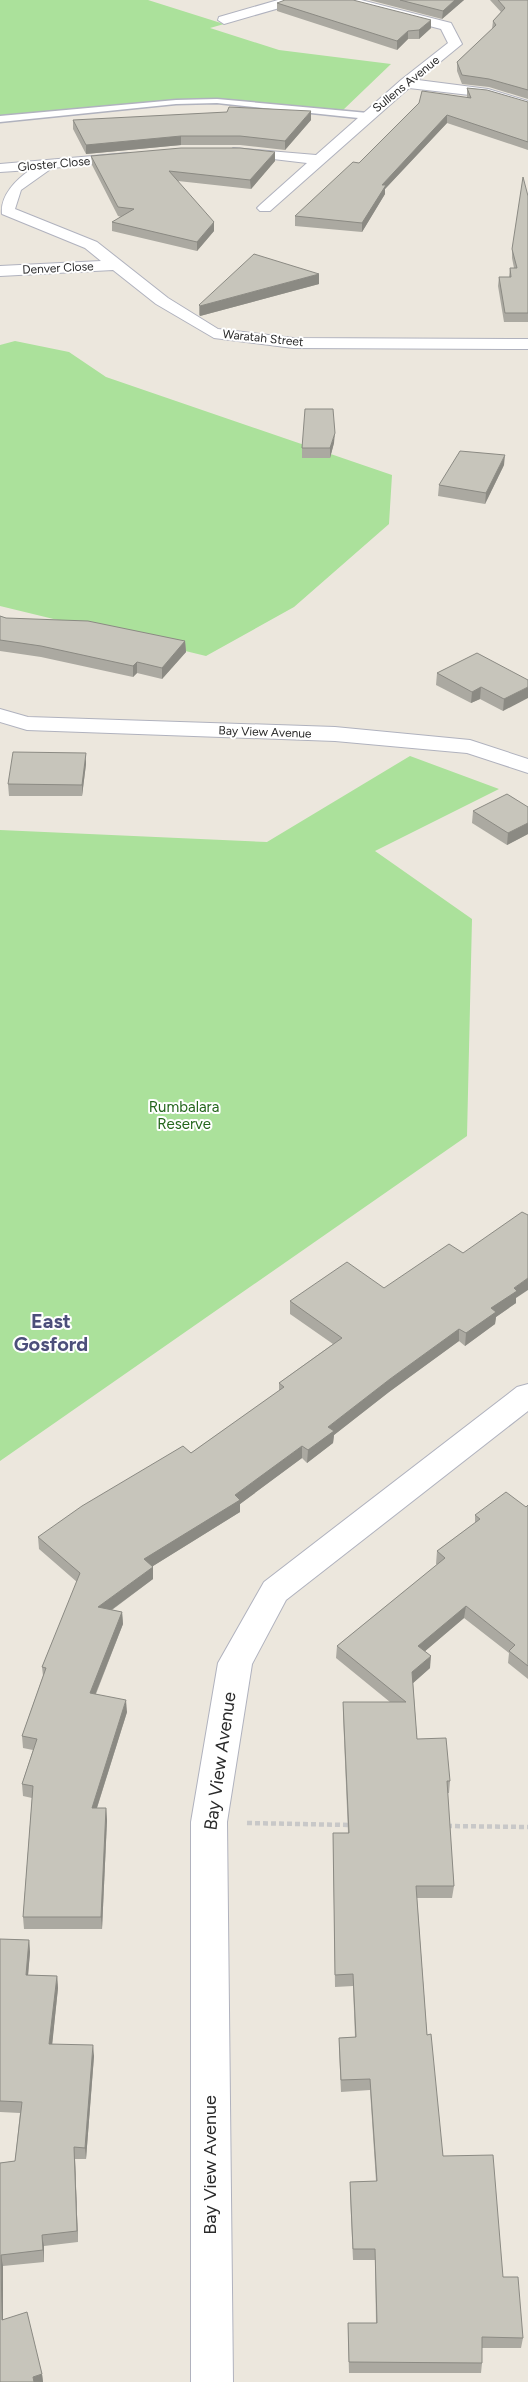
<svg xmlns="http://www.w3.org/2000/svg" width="528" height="2382" viewBox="0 0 528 2382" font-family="Figtree,sans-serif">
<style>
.green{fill:#abe19b}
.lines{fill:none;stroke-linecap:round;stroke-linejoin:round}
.lane-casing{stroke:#b0b2be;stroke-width:3}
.street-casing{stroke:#b0b2be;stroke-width:2}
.path{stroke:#c8c8c8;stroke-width:4.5;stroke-dasharray:5 3;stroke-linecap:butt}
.lane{fill:#fff;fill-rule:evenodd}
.street{fill:#fff;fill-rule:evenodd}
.wall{fill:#aba9a1}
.shaded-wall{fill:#8b8a83}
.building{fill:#c7c5bb;stroke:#8b8a83}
.labels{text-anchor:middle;stroke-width:4;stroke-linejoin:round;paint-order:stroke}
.far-street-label{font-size:12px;fill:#2a2a2a;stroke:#fff}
.park-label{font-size:15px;fill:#24661c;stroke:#fff}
.near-street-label{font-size:18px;fill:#2a2a2a;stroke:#fff}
.district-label{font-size:20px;font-weight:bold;fill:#4c4f7a;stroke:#fff}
</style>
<rect width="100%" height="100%" fill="#ece7dd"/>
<!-- green -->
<g class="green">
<polygon points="0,0 148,0 224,24 210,28 279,50 391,64 342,111 208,98 0,117"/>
<polygon points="15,341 69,352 106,377 392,475 389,524 294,607 206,656 0,606 0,345"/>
<polygon points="410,756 499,789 375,851 472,919 467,1136 0,1461 0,830 267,842"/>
</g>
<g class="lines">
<defs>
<polygon id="lane" points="217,99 368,113 372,116 368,119 217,103 176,104 0,122 0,116 176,100"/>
<g id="street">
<polygon points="278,0 298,0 297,3 224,24 218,20 219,17"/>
<polygon points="340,0 361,0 451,23 462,44 418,80 488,89 528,101 528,109 487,97 409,88 270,211 260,211 257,208 260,205 307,163 238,155 233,154 231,151 233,148 316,155 401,80 448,43 441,29 341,3"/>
<path d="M 128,153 L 135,157 L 133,160 L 52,168 L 21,190 L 15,209 L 97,242 L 168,298 L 218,329 L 293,338 L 528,339 L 528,349 L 293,348 L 214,338 L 156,304 L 113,270 L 0,276 L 0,266 L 101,261 L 85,248 L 2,214 C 0,195 17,179 30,170 L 0,172 L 0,164 Z"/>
<polygon points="0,709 28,717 335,727 470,740 528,759 528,773 467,753 335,741 27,730 0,722"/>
<polygon points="528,1384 528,1411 286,1600 252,1664 227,1822 233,2382 191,2382 191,1822 218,1663 264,1582 517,1387"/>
</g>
</defs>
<!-- lane casing -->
<use href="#lane" class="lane-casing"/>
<!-- street casing -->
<use href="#street" class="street-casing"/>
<!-- path -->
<g class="path">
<polyline points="247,1823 350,1825"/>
<polyline points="447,1826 528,1827"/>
</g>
<!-- lane -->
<use href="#lane" class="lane"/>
<!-- street -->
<use href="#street" class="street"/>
</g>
<!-- wall -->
<g class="wall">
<polygon points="369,0 464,0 442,19"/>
<polygon points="490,0 528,0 528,99 489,87 462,84 457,71 457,62 492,29 493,21 501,12"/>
<polygon points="277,3 431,28 419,39 408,39 397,50 277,11"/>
<polygon points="467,88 528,102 528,150 447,123 385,189 385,194 362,232 295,226 295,216 359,163 467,97"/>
<polygon points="73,120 311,120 285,150 240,145 181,145 86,154 73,129"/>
<polygon points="91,156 275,161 251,189 178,181 214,231 197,251 112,231 112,222 121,217 118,216 92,165"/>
<polygon points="528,196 528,322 504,322 498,286 499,277 509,277 510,268 514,268 512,258 512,249"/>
<polygon points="319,274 319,284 200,316 199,315 199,305"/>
<polygon points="334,443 330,458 302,458 302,448"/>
<polygon points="504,465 485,504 438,496 439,485"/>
<polygon points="0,616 6,618 185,641 186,652 162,679 137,673 133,677 41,657 0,651"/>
<polygon points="437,673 528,680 503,711 480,699 471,703 436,685"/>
<polygon points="86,764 82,796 9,796 8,784"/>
<polygon points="528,807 528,834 507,845 472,823 473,811"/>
<polygon points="384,1288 516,1298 516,1303 496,1317 495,1324 465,1346 459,1341 389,1392 334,1435 333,1443 307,1463 302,1458 240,1504 240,1512 153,1566 153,1579 112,1610 122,1612 123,1624 96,1694 127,1712 97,1808 106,1808 107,1820 102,1929 24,1929 23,1917 32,1798 23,1796 22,1784 33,1750 23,1748 22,1736 43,1676 42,1667 77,1582 39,1549 38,1537 191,1453 279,1391 279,1383 333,1344 290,1314 290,1301"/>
<polygon points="528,1505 528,1679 508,1663 509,1653 464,1618 425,1651 430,1668 413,1683 417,1739 450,1781 449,1793 447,1793 454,1886 452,1898 417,1898 427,2035 443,2156 503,2277 523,2338 521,2348 482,2348 482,2363 481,2373 349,2373 348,2334 348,2323 376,2323 375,2260 353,2260 350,2193 350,2182 376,2181 370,2090 341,2092 339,2049 339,2038 355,2037 353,1986 335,1987 333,1833 348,1833 343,1714 343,1702 390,1702 336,1658 337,1646 437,1565 436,1564 437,1551 475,1523 475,1515 526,1507"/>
<polygon points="0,1939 29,1940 30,1952 28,1975 57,1976 58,1988 52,2044 94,2056 86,2159 75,2159 78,2242 44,2246 44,2262 3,2266 3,2320 42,2374 43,2382 0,2382 0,2163 15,2161 20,2113 0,2112"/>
</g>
<!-- shaded-wall -->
<g class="shaded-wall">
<polygon points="455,0 464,0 442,19 443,11"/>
<polygon points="431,20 431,28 419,39 419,30"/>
<polygon points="408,31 408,39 397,50 397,41"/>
<polygon points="311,111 311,120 285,150 285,141"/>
<polygon points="447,115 447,123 385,189 385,194 362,232 362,223 382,185"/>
<polygon points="181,136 181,145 86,154 86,145"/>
<polygon points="275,152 275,161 251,189 250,180"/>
<polygon points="214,222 214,231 197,251 197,242"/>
<polygon points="319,274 319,284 200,316 200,306"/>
<polygon points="335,433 334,443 330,458 330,448"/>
<polygon points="505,455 504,465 485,504 486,493"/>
<polygon points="185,641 186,652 162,679 162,668"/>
<polygon points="137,662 137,673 133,677 133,666"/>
<polygon points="481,687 480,699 471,703 472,692"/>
<polygon points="528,687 528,698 503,711 504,699"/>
<polygon points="86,753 86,764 82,796 82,785"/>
<polygon points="528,823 528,834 507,845 508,833"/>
<polygon points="528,1278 528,1290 516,1298 516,1303 496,1317 495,1324 465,1346 466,1333 491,1308 514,1288"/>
<polygon points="459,1329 459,1341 389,1392 334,1435 333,1443 307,1463 308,1450 328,1427 390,1379"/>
<polygon points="302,1446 302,1458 240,1504 240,1512 145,1571 144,1559 235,1495"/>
<polygon points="153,1567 153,1579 99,1619 98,1607"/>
<polygon points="466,1606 464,1618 417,1658 418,1646"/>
<polygon points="122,1612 123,1624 91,1705 90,1693"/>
<polygon points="431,1656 430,1668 412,1684 412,1672"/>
<polygon points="126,1700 127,1712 93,1820 92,1808"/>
<polygon points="106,1808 107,1820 102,1929 101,1917"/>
<polygon points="29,1940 30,1952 27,1987 26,1975"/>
<polygon points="57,1976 58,1988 51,2056 49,2044"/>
<polygon points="93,2045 94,2056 86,2159 85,2148"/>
<polygon points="74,2147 75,2159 78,2242 77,2231"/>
<polygon points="42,2235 44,2246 44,2262 43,2250"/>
<polygon points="1,2255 3,2266 3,2331 2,2320"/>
<polygon points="42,2374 43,2382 34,2382 33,2377"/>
</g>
<!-- building -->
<g class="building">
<polygon points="285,0 353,0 431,20 419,30 408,31 397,41 277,3"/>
<polygon points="400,0 455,0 443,11"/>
<polygon points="498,0 528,0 528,90 489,79 462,75 457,62 496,25 493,21 505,8"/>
<polygon points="467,88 487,90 528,102 528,142 447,115 382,185 386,185 362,223 295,216 353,162 359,163 419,103 422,91 471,98"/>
<polygon points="229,107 311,111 285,141 240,136 181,136 86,145 73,120 227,112"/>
<polygon points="181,148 240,148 275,152 250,180 169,171 214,222 197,242 112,222 134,209 118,207 91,156"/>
<polygon points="523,177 528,196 528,313 505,313 499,277 511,277 510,268 517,268 512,249"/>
<polygon points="254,254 319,274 200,306 199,305"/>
<polygon points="305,409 333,409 335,433 330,448 302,448"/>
<polygon points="460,451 505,455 486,493 439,485"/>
<polygon points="0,616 6,618 88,621 185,641 162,668 137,662 133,666 41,646 0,640"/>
<polygon points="477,653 528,680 528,687 504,699 481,687 472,692 437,673"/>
<polygon points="13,752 86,753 82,785 8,784"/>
<polygon points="507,794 528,807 528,823 508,833 473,811"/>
<polygon points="522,1212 528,1215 528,1278 514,1288 517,1291 491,1308 496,1312 466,1333 459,1329 390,1379 328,1427 334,1431 308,1450 302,1446 235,1495 240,1500 144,1559 153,1567 98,1607 122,1612 90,1693 126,1700 92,1808 106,1808 101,1917 23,1917 33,1786 22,1784 37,1739 22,1736 46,1668 42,1667 80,1573 38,1537 82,1506 183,1446 191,1453 284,1387 279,1383 342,1338 290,1301 347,1262 384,1288 449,1244 463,1253"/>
<polygon points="506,1492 526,1507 528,1505 528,1666 509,1651 515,1645 466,1606 418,1646 431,1656 412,1672 417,1739 446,1738 450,1781 447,1781 454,1886 416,1886 427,2035 431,2034 443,2156 493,2155 503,2277 518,2277 523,2338 482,2337 482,2363 349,2362 348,2323 377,2323 375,2249 353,2249 350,2182 377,2181 370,2079 341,2080 339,2038 356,2037 353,1974 335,1975 333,1833 349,1833 343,1702 406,1702 337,1646 445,1558 437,1551 480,1519 475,1515"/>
<polygon points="0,1939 29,1940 26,1975 57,1976 49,2044 93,2045 85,2148 74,2147 77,2231 42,2235 43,2250 1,2255 2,2320 27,2312 42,2374 33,2377 34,2382 0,2382 0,2163 15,2161 22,2102 0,2101"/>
</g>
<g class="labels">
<!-- far-street labels -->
<g class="far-street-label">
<text transform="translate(406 84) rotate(-39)" y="4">Sullens Avenue</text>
<text transform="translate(54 164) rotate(-5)" y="4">Gloster Close</text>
<text transform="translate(58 268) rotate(-3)" y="4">Denver Close</text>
<text transform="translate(263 338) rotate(6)" y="4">Waratah Street</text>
<text transform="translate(265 732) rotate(2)" y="4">Bay View Avenue</text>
</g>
<!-- park labels -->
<g class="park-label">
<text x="184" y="1112">Rumbalara<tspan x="184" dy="17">Reserve</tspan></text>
</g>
<!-- near-street labels -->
<g class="near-street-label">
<text transform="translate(220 1761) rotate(-82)" y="6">Bay View Avenue</text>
<text transform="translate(210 2165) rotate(-90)" y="6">Bay View Avenue</text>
</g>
<!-- district labels -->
<g class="district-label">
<text x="51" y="1328">East<tspan x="51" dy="23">Gosford</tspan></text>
</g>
</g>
</svg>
